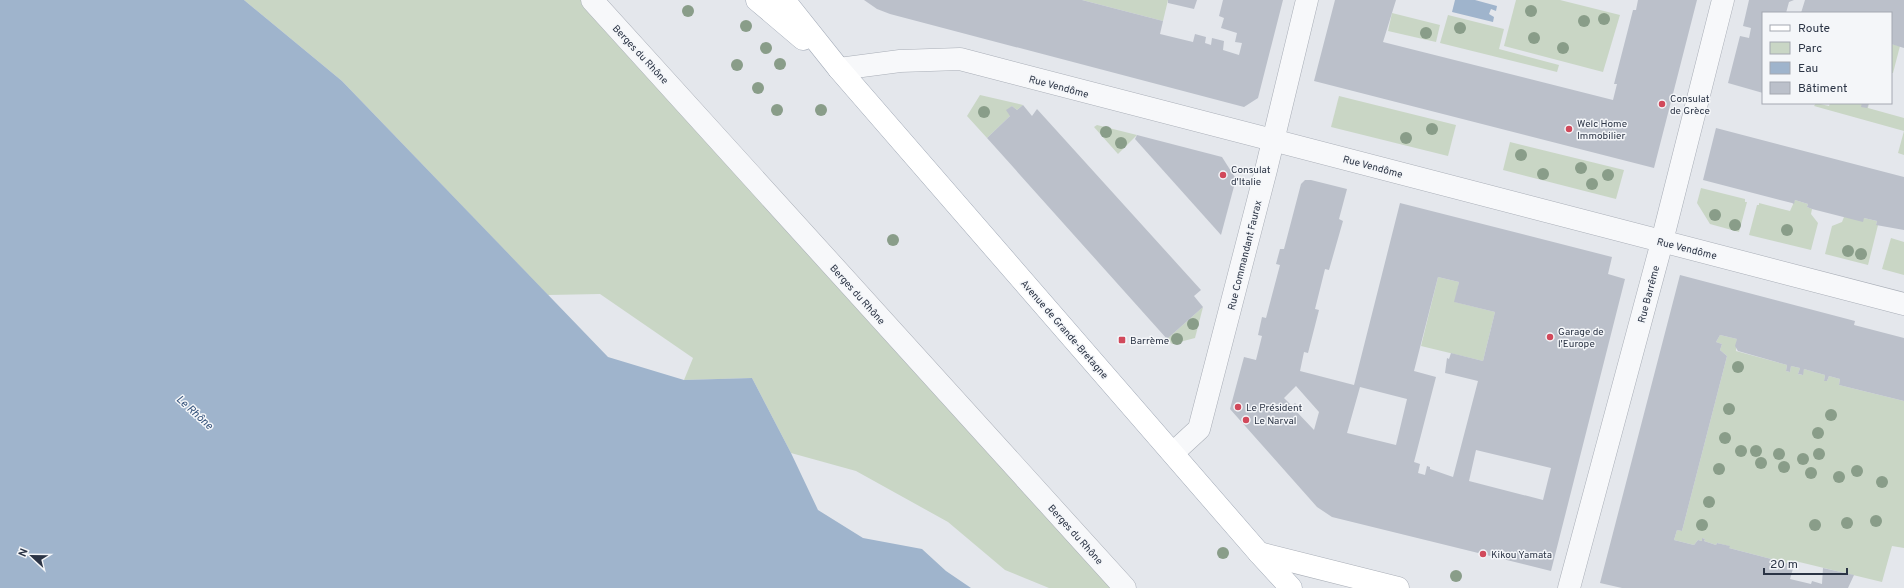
<svg xmlns="http://www.w3.org/2000/svg" width="1904" height="588" viewBox="0 0 1904 588" font-family="Overpass,sans-serif">
<style>
.green{fill:#c9d6c5}
.water{fill:#9fb4cc}
.building{fill:#bbc0ca;fill-rule:evenodd}
.lines{fill:none;stroke-linecap:round;stroke-linejoin:round}
.street-casing{stroke:#a9aeb7;stroke-width:23}
.secondary-casing{stroke:#a9aeb7;stroke-width:23}
.primary-casing{stroke:#a3abb8;stroke-width:23}
.street{stroke:#f7f8fa;stroke-width:22}
.secondary{stroke:#fff;stroke-width:22}
.primary{stroke:#fff;stroke-width:22}
.tree{fill:#899d89}
.poi-dot{fill:#d1495b;stroke:#f4f6f9;stroke-width:1.5}
.labels{text-anchor:middle;stroke-width:3;stroke-linejoin:round;paint-order:stroke}
.street-label{font-size:10px;fill:#2b3445;stroke:#f4f6f9}
.poi-label{font-size:10px;fill:#2b3445;stroke:#f4f6f9;text-anchor:start}
.water-label{font-size:11px;font-style:italic;fill:#34527a;stroke:#f4f6f9}
</style>
<rect width="100%" height="100%" fill="#e4e7ec"/>
<!-- green -->
<g class="green">
<polygon points="244,0 592,0 1125,588 1049,588 1005,570 948,522 856,471 791,453 752,378 684,380 693,358 600,294 548,295 342,81"/>
<polygon points="1082,0 1168,0 1163,21"/>
<polygon points="1516,0 1560,0 1620,15 1603,72 1504,46"/>
<polygon points="1392,13 1440,25 1436,42 1388,31"/>
<polygon points="1448,15 1504,29 1499,49 1559,65 1557,72 1440,43"/>
<polygon points="1891,44 1900,46 1893,73 1891,73"/>
<polygon points="980,95 1023,105 1017,110 1012,106 1010,108 1010,116 987,138 967,116"/>
<polygon points="1339,96 1456,125 1448,156 1331,127"/>
<polygon points="1816,103 1829,106 1830,103 1869,103 1868,108 1904,118 1904,155 1898,153 1904,131 1814,106"/>
<polygon points="1097,125 1137,135 1118,154 1094,127"/>
<polygon points="1510,142 1624,170 1616,199 1503,170"/>
<polygon points="1701,188 1745,199 1745,202 1747,202 1739,232 1710,224 1697,203"/>
<polygon points="1795,200 1808,204 1807,207 1812,209 1811,214 1818,223 1811,250 1749,235 1757,205 1759,205 1759,203 1790,211"/>
<polygon points="1844,217 1864,218 1877,221 1876,225 1878,225 1868,265 1825,254 1832,226 1842,222"/>
<polygon points="1891,238 1904,242 1904,275 1882,269"/>
<polygon points="1438,277 1459,282 1455,302 1495,312 1483,361 1421,346"/>
<polygon points="1203,307 1195,338 1172,344 1167,339"/>
<polygon points="1720,335 1737,339 1736,351 1787,365 1786,371 1790,372 1791,366 1800,368 1798,374 1802,375 1804,369 1825,375 1824,381 1827,381 1829,376 1840,379 1839,385 1904,401 1904,548 1892,546 1882,582 1795,561 1794,565 1729,548 1729,546 1717,543 1716,545 1704,541 1705,539 1702,538 1702,541 1698,540 1694,545 1674,540 1677,530 1682,531 1727,356 1720,350 1722,344 1716,342"/>
</g>
<!-- water -->
<g class="water">
<polygon points="0,0 244,0 342,81 608,357 684,380 752,378 791,453 818,510 863,538 922,549 946,571 971,588 0,588"/>
<polygon points="1455,0 1475,0 1497,6 1496,11 1491,9 1489,14 1494,17 1493,22 1452,12"/>
</g>
<!-- building -->
<g class="building">
<polygon points="864,0 1082,0 1163,21 1160,34 1193,42 1195,34 1206,37 1205,43 1211,45 1212,38 1224,41 1223,50 1239,55 1242,43 1235,42 1237,33 1221,28 1224,18 1219,16 1223,0 1283,0 1258,98 1244,107 890,14 877,9"/>
<polygon points="1168,0 1197,0 1194,9 1168,3"/>
<polygon points="1335,0 1396,0 1383,42 1613,100 1617,84 1614,84 1633,10 1636,10 1638,0 1697,0 1654,168 1314,81"/>
<polygon points="1749,0 1794,0 1789,2 1786,13 1763,13 1763,93 1728,83 1740,36 1749,38 1751,28 1743,26"/>
<polygon points="1805,0 1904,0 1904,48 1891,44 1891,13 1801,13"/>
<polygon points="1862,103 1869,103 1867,108 1861,107"/>
<polygon points="1023,105 1032,116 1037,109 1201,290 1194,296 1203,307 1167,339 987,138 1010,116 1006,110 1012,106 1017,110"/>
<polygon points="1716,128 1904,177 1904,230 1876,225 1877,221 1864,218 1863,222 1812,209 1807,207 1808,204 1795,200 1794,204 1792,203 1703,180"/>
<polygon points="1137,135 1222,157 1236,179 1221,235 1135,139"/>
<path d="M 1305,180 L 1311,180 L 1347,189 L 1339,219 L 1343,221 L 1329,270 L 1325,269 L 1315,309 L 1319,310 L 1308,353 L 1304,352 L 1300,371 L 1354,385 L 1400,203 L 1612,257 L 1608,274 L 1625,279 L 1551,571 L 1332,517 L 1317,507 L 1230,409 L 1244,357 L 1256,360 L 1262,336 L 1258,335 L 1262,317 L 1266,318 L 1280,265 L 1276,264 L 1280,249 L 1284,249 L 1301,184 ZM 1438,277 L 1459,282 L 1454,302 L 1495,312 L 1483,361 L 1451,353 L 1449,359 L 1447,358 L 1445,373 L 1478,381 L 1453,477 L 1430,469 L 1430,467 L 1427,466 L 1425,475 L 1418,473 L 1420,464 L 1414,462 L 1436,377 L 1414,371 ZM 1296,386 L 1319,412 L 1314,430 L 1295,410 L 1299,407 L 1295,403 L 1292,406 L 1284,398 ZM 1360,387 L 1407,399 L 1396,445 L 1347,433 ZM 1476,450 L 1551,468 L 1543,500 L 1469,481 Z"/>
<polygon points="1680,275 1855,321 1854,325 1904,338 1904,401 1839,385 1840,379 1829,376 1827,381 1824,381 1825,375 1804,369 1803,375 1798,374 1800,368 1791,366 1790,372 1786,371 1787,365 1738,351 1735,346 1737,339 1720,335 1716,342 1722,344 1720,350 1727,356 1682,531 1677,530 1674,540 1694,545 1698,540 1702,541 1702,538 1705,539 1704,541 1716,545 1717,543 1730,546 1729,548 1794,565 1790,579 1811,584 1812,581 1822,584 1823,568 1854,575 1848,588 1622,588 1600,583"/>
</g>
<g class="lines">
<defs>
<g id="street">
<polyline points="592,0 1125,588"/>
<polyline points="839,69 900,61 960,59 1904,304"/>
<polyline points="1173,453 1199,429 1266,170 1307,0"/>
<polyline points="1569,588 1659,253 1723,0"/>
</g>
<polyline id="secondary" points="1259,553 1398,588"/>
<g id="primary">
<polyline points="757,0 803,39"/>
<polyline points="784,0 839,69 1259,553 1291,588"/>
</g>
</defs>
<!-- street casing -->
<use href="#street" class="street-casing"/>
<!-- secondary casing -->
<use href="#secondary" class="secondary-casing"/>
<!-- primary casing -->
<use href="#primary" class="primary-casing"/>
<!-- street -->
<use href="#street" class="street"/>
<!-- secondary -->
<use href="#secondary" class="secondary"/>
<!-- primary -->
<use href="#primary" class="primary"/>
</g>
<!-- trees -->
<g class="tree">
<circle cx="688" cy="11" r="6"/>
<circle cx="1531" cy="11" r="6"/>
<circle cx="1604" cy="19" r="6"/>
<circle cx="1584" cy="21" r="6"/>
<circle cx="746" cy="26" r="6"/>
<circle cx="1460" cy="28" r="6"/>
<circle cx="1426" cy="33" r="6"/>
<circle cx="1534" cy="38" r="6"/>
<circle cx="766" cy="48" r="6"/>
<circle cx="1563" cy="48" r="6"/>
<circle cx="780" cy="64" r="6"/>
<circle cx="737" cy="65" r="6"/>
<circle cx="758" cy="88" r="6"/>
<circle cx="777" cy="110" r="6"/>
<circle cx="821" cy="110" r="6"/>
<circle cx="984" cy="112" r="6"/>
<circle cx="1432" cy="129" r="6"/>
<circle cx="1106" cy="132" r="6"/>
<circle cx="1406" cy="138" r="6"/>
<circle cx="1121" cy="143" r="6"/>
<circle cx="1521" cy="155" r="6"/>
<circle cx="1581" cy="168" r="6"/>
<circle cx="1543" cy="174" r="6"/>
<circle cx="1608" cy="175" r="6"/>
<circle cx="1592" cy="184" r="6"/>
<circle cx="1715" cy="215" r="6"/>
<circle cx="1735" cy="225" r="6"/>
<circle cx="1787" cy="230" r="6"/>
<circle cx="893" cy="240" r="6"/>
<circle cx="1848" cy="251" r="6"/>
<circle cx="1861" cy="254" r="6"/>
<circle cx="1193" cy="324" r="6"/>
<circle cx="1177" cy="339" r="6"/>
<circle cx="1738" cy="367" r="6"/>
<circle cx="1729" cy="409" r="6"/>
<circle cx="1831" cy="415" r="6"/>
<circle cx="1818" cy="433" r="6"/>
<circle cx="1725" cy="438" r="6"/>
<circle cx="1741" cy="451" r="6"/>
<circle cx="1756" cy="451" r="6"/>
<circle cx="1779" cy="454" r="6"/>
<circle cx="1819" cy="454" r="6"/>
<circle cx="1803" cy="459" r="6"/>
<circle cx="1761" cy="463" r="6"/>
<circle cx="1784" cy="467" r="6"/>
<circle cx="1719" cy="469" r="6"/>
<circle cx="1857" cy="471" r="6"/>
<circle cx="1811" cy="473" r="6"/>
<circle cx="1839" cy="477" r="6"/>
<circle cx="1882" cy="482" r="6"/>
<circle cx="1709" cy="502" r="6"/>
<circle cx="1876" cy="521" r="6"/>
<circle cx="1847" cy="523" r="6"/>
<circle cx="1702" cy="525" r="6"/>
<circle cx="1815" cy="525" r="6"/>
<circle cx="1223" cy="553" r="6"/>
<circle cx="1456" cy="576" r="6"/>
</g>
<!-- markers -->
<g class="poi-dot">
<circle cx="1662" cy="104" r="4"/>
<circle cx="1569" cy="129" r="4"/>
<circle cx="1223" cy="175" r="4"/>
<circle cx="1550" cy="337" r="4"/>
<rect x="1118" y="336" width="8" height="8" rx="2"/>
<circle cx="1238" cy="407" r="4"/>
<circle cx="1246" cy="420" r="4"/>
<circle cx="1483" cy="554" r="4"/>
</g>
<g class="labels">
<!-- street labels -->
<g class="street-label">
<text transform="translate(641 54) rotate(47)" y="4">Berges du Rhône</text>
<text transform="translate(1059 86) rotate(15)" y="4">Rue Vendôme</text>
<text transform="translate(1373 166) rotate(15)" y="4">Rue Vendôme</text>
<text transform="translate(1687 248) rotate(14)" y="4">Rue Vendôme</text>
<text transform="translate(1244 255) rotate(-76)" y="4">Rue Commandant Faurax</text>
<text transform="translate(858 294) rotate(48)" y="4">Berges du Rhône</text>
<text transform="translate(1648 294) rotate(-75)" y="4">Rue Barrême</text>
<text transform="translate(1065 329) rotate(49)" y="4">Avenue de Grande-Bretagne</text>
<text transform="translate(1076 534) rotate(48)" y="4">Berges du Rhône</text>
</g>
<!-- poi labels -->
<g class="poi-label">
<text x="1670" y="102">Consulat<tspan x="1670" dy="12">de Grèce</tspan></text>
<text x="1577" y="127">Welc Home<tspan x="1577" dy="12">Immobilier</tspan></text>
<text x="1231" y="173">Consulat<tspan x="1231" dy="12">d'Italie</tspan></text>
<text x="1558" y="335">Garage de<tspan x="1558" dy="12">l'Europe</tspan></text>
<text x="1130" y="344">Barrème</text>
<text x="1246" y="411">Le Président</text>
<text x="1254" y="424">Le Narval</text>
<text x="1491" y="558">Kikou Yamata</text>
</g>
<!-- water labels -->
<g class="water-label">
<text transform="translate(195 412) rotate(42)" y="4">Le Rhône</text>
</g>
</g>
<!-- legend -->
<rect x="1762" y="12" width="130" height="92" fill="#f4f6f9" stroke="#a4a8b1"/>
<rect x="1770" y="25" width="20" height="6" fill="#ffffff" stroke="#a4a8b1"/>
<text x="1798" y="32" font-size="12" fill="#2b3445">Route</text>
<rect x="1770" y="42" width="20" height="12" fill="#c9d6c5" stroke="#a4a8b1"/>
<text x="1798" y="52" font-size="12" fill="#2b3445">Parc</text>
<rect x="1770" y="62" width="20" height="12" fill="#9fb4cc" stroke="#a4a8b1"/>
<text x="1798" y="72" font-size="12" fill="#2b3445">Eau</text>
<rect x="1770" y="82" width="20" height="12" fill="#bbc0ca" stroke="#a4a8b1"/>
<text x="1798" y="92" font-size="12" fill="#2b3445">Bâtiment</text>
<!-- north arrow -->
<g transform="translate(32 556) rotate(292)" stroke="#f4f6f9" stroke-width="3" paint-order="stroke">
<path d="M0-3L7 15L0 10L-7 15Z" fill="#2b3445"/>
<text y="-6" font-size="11" font-weight="bold" text-anchor="middle" fill="#2b3445">N</text>
</g>
<!-- scale -->
<path d="M1764 568v6h83v-6" fill="none" stroke="#2b3445" stroke-width="2"/>
<text x="1770" y="568" font-size="12" fill="#2b3445" stroke="#f4f6f9" stroke-width="3" paint-order="stroke">20 m</text>
</svg>
